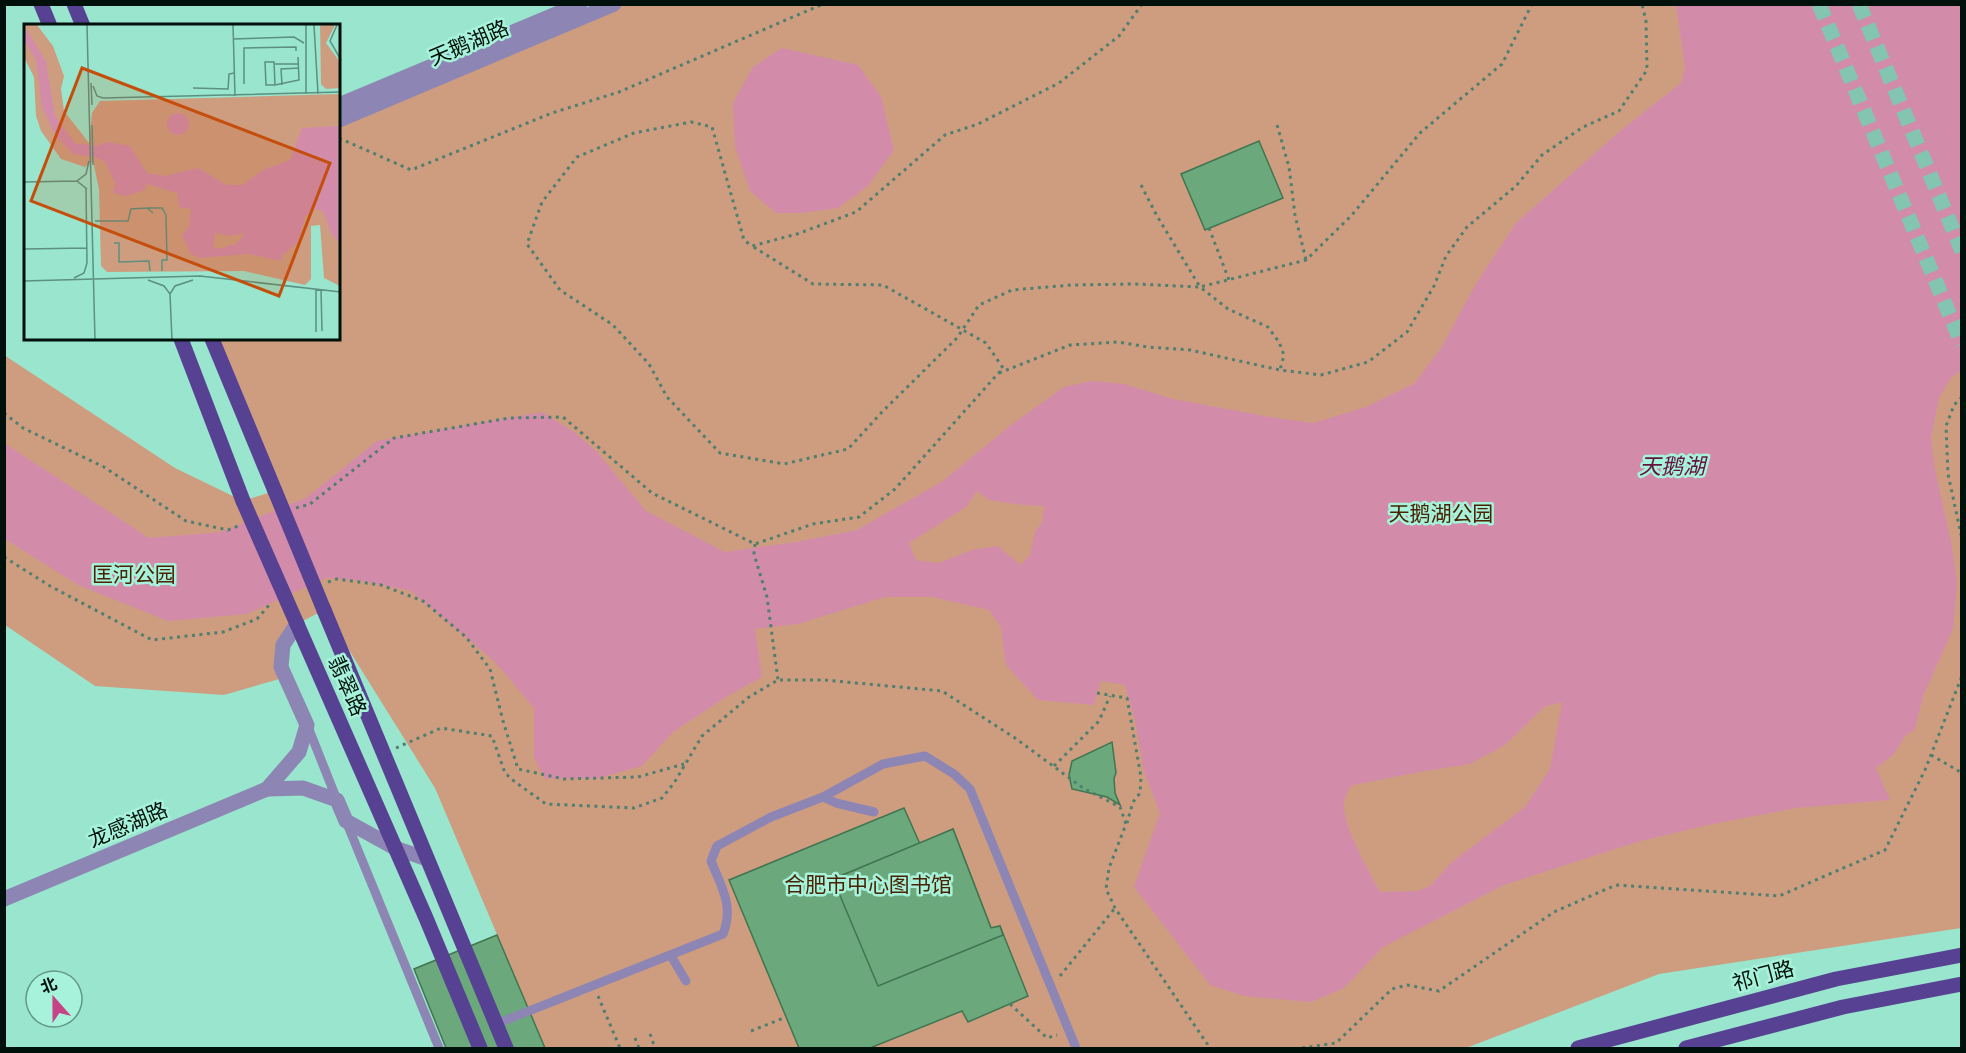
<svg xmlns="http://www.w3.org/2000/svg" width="1966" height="1053" viewBox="0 0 1966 1053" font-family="Overpass,'Noto Sans SC',sans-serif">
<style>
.green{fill:#ce9d80}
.water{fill:#d28caa;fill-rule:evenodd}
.building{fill:#6ba97c;stroke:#407550;stroke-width:1.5}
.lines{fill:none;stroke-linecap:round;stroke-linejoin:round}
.primary-tunnel{stroke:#83c5b0;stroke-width:15;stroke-dasharray:15 8;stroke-linecap:butt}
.path{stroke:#507f6f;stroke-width:3;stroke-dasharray:3 4.5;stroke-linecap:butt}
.service{stroke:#8d85b3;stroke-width:9}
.minor{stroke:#8d85b3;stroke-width:15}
.tertiary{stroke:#8d85b3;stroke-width:15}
.primary{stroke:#564193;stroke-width:15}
.primary-bridge{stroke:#564193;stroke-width:15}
.labels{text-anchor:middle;stroke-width:5;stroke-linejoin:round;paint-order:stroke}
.street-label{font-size:21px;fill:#00100a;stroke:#a7f2da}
.park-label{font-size:21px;fill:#4a2203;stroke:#a7f2da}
.water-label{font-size:22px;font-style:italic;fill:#65123f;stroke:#a7f2da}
.inset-road{fill:none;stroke:#5c907f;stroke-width:1.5}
.view{fill:#c54e0c;fill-opacity:0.15;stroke:#c54e0c;stroke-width:3}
.inset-edge{fill:none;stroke:#00100a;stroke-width:3}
</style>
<rect width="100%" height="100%" fill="#9ae5cd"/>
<!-- green -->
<polygon class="green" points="614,5 1961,5 1961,928 1659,974 1466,1048 545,1048 435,788 324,610 297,624 283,644 286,677 224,695 95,686 5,625 4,355 175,468 243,501 274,491 212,339 339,339 339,120"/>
<!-- water -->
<g class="water">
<path d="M 1676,5 L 1961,5 L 1961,370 L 1951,378 L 1939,398 L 1931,438 L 1935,470 L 1952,546 L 1957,583 L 1953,629 L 1923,696 L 1915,729 L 1906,735 L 1893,755 L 1876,768 L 1890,800 L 1796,808 L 1708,825 L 1637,842 L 1504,885 L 1383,947 L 1344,988 L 1311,1002 L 1244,996 L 1210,985 L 1134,887 L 1160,813 L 1144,771 L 1135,721 L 1125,685 L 1101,681 L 1094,705 L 1038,700 L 1006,665 L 1001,627 L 989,610 L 932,597 L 885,597 L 798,624 L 755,629 L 762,677 L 726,697 L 673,732 L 642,766 L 599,778 L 545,779 L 534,757 L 534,708 L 495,662 L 411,591 L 357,580 L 326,578 L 247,614 L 168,621 L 78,585 L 5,539 L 4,443 L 149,538 L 221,532 L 306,498 L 377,441 L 542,412 L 574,432 L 597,452 L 646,511 L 725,552 L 796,542 L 857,530 L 943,481 L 1011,425 L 1064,387 L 1092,381 L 1124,384 L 1173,399 L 1270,417 L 1313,423 L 1366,407 L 1415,383 L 1441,348 L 1476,284 L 1516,223 L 1620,131 L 1681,83 L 1685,68 ZM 977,491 L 989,500 L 1023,505 L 1044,506 L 1042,522 L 1035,532 L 1030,555 L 1021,565 L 997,546 L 972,550 L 939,563 L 916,560 L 909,543 L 966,507 ZM 1562,702 L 1550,769 L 1525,807 L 1452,862 L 1430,886 L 1418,891 L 1380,892 C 1370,873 1343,826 1344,806 C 1344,797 1347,791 1353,785 L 1425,771 L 1470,764 L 1505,745 L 1544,707 Z"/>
<polygon points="782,48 858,65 881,97 894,150 868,186 838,208 802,213 776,213 750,191 735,146 733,103 753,67"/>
</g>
<!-- building -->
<g class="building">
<polygon points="1259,141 1283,198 1205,230 1181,174"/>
<polygon points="1112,742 1116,773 1114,778 1115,793 1120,805 1107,797 1072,789 1069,775 1072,761"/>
<polygon points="904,808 920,844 953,829 991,928 1000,926 1028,996 968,1022 962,1011 870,1048 799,1048 729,880"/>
<polygon points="953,829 991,928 1000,926 1003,935 878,986 833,879"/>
<polygon points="497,935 545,1048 446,1048 414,969"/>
</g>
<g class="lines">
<!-- primary-tunnel -->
<g class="primary-tunnel">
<polyline points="1819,4 1962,344"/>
<polyline points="1859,4 1962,251"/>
</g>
<!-- path -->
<g class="path">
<polyline points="1142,4 1119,36 1059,83 978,124 945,135 856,212 797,234 752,246 744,240 712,127 691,122 634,133 577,157 542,202 527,244 560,290 613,325 649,364 667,397 720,453 784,464 848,449 883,411 957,338 979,305 1012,290 1072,285 1135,284 1200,287 1228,309 1268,327 1279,342 1284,355 1280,370"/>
<polyline points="1277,125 1289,167 1295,215 1306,260"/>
<polyline points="339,138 411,170 552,113 619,92 823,4"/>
<polyline points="1141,185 1157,216 1200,287 1306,260 1351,216 1420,133 1502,64 1532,4"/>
<polyline points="1209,228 1229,280"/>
<polyline points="999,373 1070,345 1118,342 1148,347 1190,350 1280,370 1321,375 1368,362 1407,332 1434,286 1446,256 1467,227 1516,186 1542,155 1583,127 1619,111 1647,70 1646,21 1642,4"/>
<polyline points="1962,397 1954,405 1946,426 1948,474 1962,539"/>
<polyline points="4,413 23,428 104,467 186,521 228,530 238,526"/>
<polyline points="296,508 310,504 394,438 509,418 563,417 652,493 755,544 813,524 859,517 895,489 1003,368 986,343 883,285 813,284 752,246"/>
<polyline points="755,544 754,554 767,597 778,680"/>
<polyline points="4,557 50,586 152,640 223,632 257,619 271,603"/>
<polyline points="328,582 337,579 381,585 423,601 466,637 490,669 503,721 518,769 564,779 638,777 684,764"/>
<polyline points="1097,693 1127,698 1141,777 1140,793 1133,802 1127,823"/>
<polyline points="396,748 441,728 492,736 505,773 515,782 546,804 634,808 662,798 674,783 702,736 749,697 778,680 824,680 942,691 1015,738 1083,788 1120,807 1126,824 1109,868 1106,889 1115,908 1210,1048"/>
<polyline points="1931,755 1962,773"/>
<polyline points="1054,766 1099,721 1110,696"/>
<polyline points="1060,976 1115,908"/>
<polyline points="598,996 620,1048"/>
<polyline points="1010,1004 1047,1038 1057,1035"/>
<polyline points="751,1031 786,1017"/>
<polyline points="650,1034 655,1048"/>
<polyline points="635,1038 639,1048"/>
<polyline points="1302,1048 1336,1043 1392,989 1407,985 1439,991 1554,912 1616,885 1779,896 1885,850 1925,770 1962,676"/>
</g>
<!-- service -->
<g class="service">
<polyline points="308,727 337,800"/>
<polyline points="823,797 883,764 925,756 954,774 970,789 1076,1048"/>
<polyline points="346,821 439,1048"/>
<polyline points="671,956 686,981"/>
<path d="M 496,1024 L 723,934 C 734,906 722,888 711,861 L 717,846 L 771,817 L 823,797 L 836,803 L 874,812"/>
</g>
<!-- minor -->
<polyline class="minor" points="297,624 283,645 281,667 307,725 299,752 267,789 303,788 337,800 346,821 395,848 427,859"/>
<!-- tertiary -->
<g class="tertiary">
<polyline points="339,105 580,4"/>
<polyline points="339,120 614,4"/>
<polyline points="4,899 267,789"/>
</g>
<!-- primary -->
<g class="primary">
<polyline points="41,4 50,26"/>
<polyline points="74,4 83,26"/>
<polyline points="181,339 243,501"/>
<polyline points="212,339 275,491"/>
<polyline points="324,610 506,1048"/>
<polyline points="297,624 426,918 480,1048"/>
<polyline points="1578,1048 1836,979 1962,955"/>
<polyline points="1686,1048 1843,1007 1962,984"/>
</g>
<!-- primary-bridge -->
<g class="primary-bridge">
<polyline points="275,491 324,610"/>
<polyline points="243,501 297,624"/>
</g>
</g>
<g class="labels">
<!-- street labels -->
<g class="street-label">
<text transform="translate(469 43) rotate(-23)" y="7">天鹅湖路</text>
<text transform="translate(347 686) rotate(66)" y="7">翡翠路</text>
<text transform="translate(128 825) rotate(-23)" y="7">龙感湖路</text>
<text transform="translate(1763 976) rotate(-15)" y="7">祁门路</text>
</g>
<!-- park labels -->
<g class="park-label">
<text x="1441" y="521">天鹅湖公园</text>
<text x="134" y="582">匡河公园</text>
<text x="868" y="892">合肥市中心图书馆</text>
</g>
<!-- water labels -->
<g class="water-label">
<text x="1672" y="474">天鹅湖</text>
</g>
</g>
<!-- overview -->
<g transform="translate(24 24)">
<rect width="316" height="316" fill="#9ae5cd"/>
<path d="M 0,1 L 13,1 L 29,22 L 40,52 L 37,65 L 40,87 L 65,119 L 68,89 L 76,77 L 316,70 L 316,262 L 300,254 L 296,201 L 287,202 L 287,255 L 281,261 L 220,247 L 83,248 L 77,242 L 75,165 L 69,137 L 61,143 L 37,135 L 17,107 L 12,92 L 10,53 L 0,33 ZM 296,1 L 311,1 L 302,19 L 316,38 L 316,64 L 302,65 L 297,60 Z" fill="#ce9d80"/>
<path d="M 0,1 L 22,38 L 31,92 L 51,119 L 72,122 L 84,118 L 106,122 L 123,149 L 141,152 L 174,144 L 203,161 L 218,161 L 239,146 L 266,136 L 278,104 L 316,102 L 316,220 L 307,209 L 299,187 L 290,185 L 281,193 L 274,218 L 258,232 L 258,237 L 224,230 L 175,234 L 167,230 L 158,211 L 165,203 L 167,185 L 155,183 L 153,169 L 123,160 L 121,166 L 102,172 L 89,169 L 91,159 L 81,138 L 71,133 L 49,130 L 30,109 L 18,83 L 12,36 L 0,16 ZM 191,209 L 207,212 L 221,209 L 212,220 L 194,225 L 189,223 ZM143 100a11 11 0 1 1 22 0a11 11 0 1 1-22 0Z" fill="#d28caa" fill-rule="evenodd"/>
<path class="inset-road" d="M 63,1 L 71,316M 209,1 L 211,72M 282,1 L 282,70M 290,1 L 294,70M 313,1 L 306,17 L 317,36M 209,15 L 270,13 L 280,19M 241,38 L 250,38 L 251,61 L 242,61 ZM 251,40 L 275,40M 67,59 L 68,81M 220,60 L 220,24 L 272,23 L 272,27M 251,61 L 275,56 L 274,33M 258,61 L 257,45 L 275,44M 69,62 L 73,72 L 79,74 L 317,68M 169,64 L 204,65 L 205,50 L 210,49M 68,101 L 69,141M 0,158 L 53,157M 63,165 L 53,157 L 62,150 L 65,137M 123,184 L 138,184 L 142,191 L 143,236 L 138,236 L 138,247M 71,197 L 104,197 L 107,185 L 123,184 L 129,189M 90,219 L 95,219 L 95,238 L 125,237 L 126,247M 0,225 L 63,224M 50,254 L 60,249 L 63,239 L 62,164M 124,256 L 140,262 L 146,270 L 151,262 L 169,256M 0,257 L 176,252 L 317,268M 292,265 L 292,308M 297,266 L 298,307M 146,270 L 148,316"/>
<path class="view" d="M 58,44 L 306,139 L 255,272 L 7,177 Z"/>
<rect width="316" height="316" class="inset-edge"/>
</g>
<!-- border -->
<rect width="1966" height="1053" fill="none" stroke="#00100a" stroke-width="12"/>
<!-- north arrow -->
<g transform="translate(54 999) rotate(339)"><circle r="28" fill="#a7f2da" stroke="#649887" stroke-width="1.5"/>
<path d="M0-4.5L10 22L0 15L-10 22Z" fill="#c74387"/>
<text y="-9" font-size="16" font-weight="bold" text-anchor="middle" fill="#00100a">北</text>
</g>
</svg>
